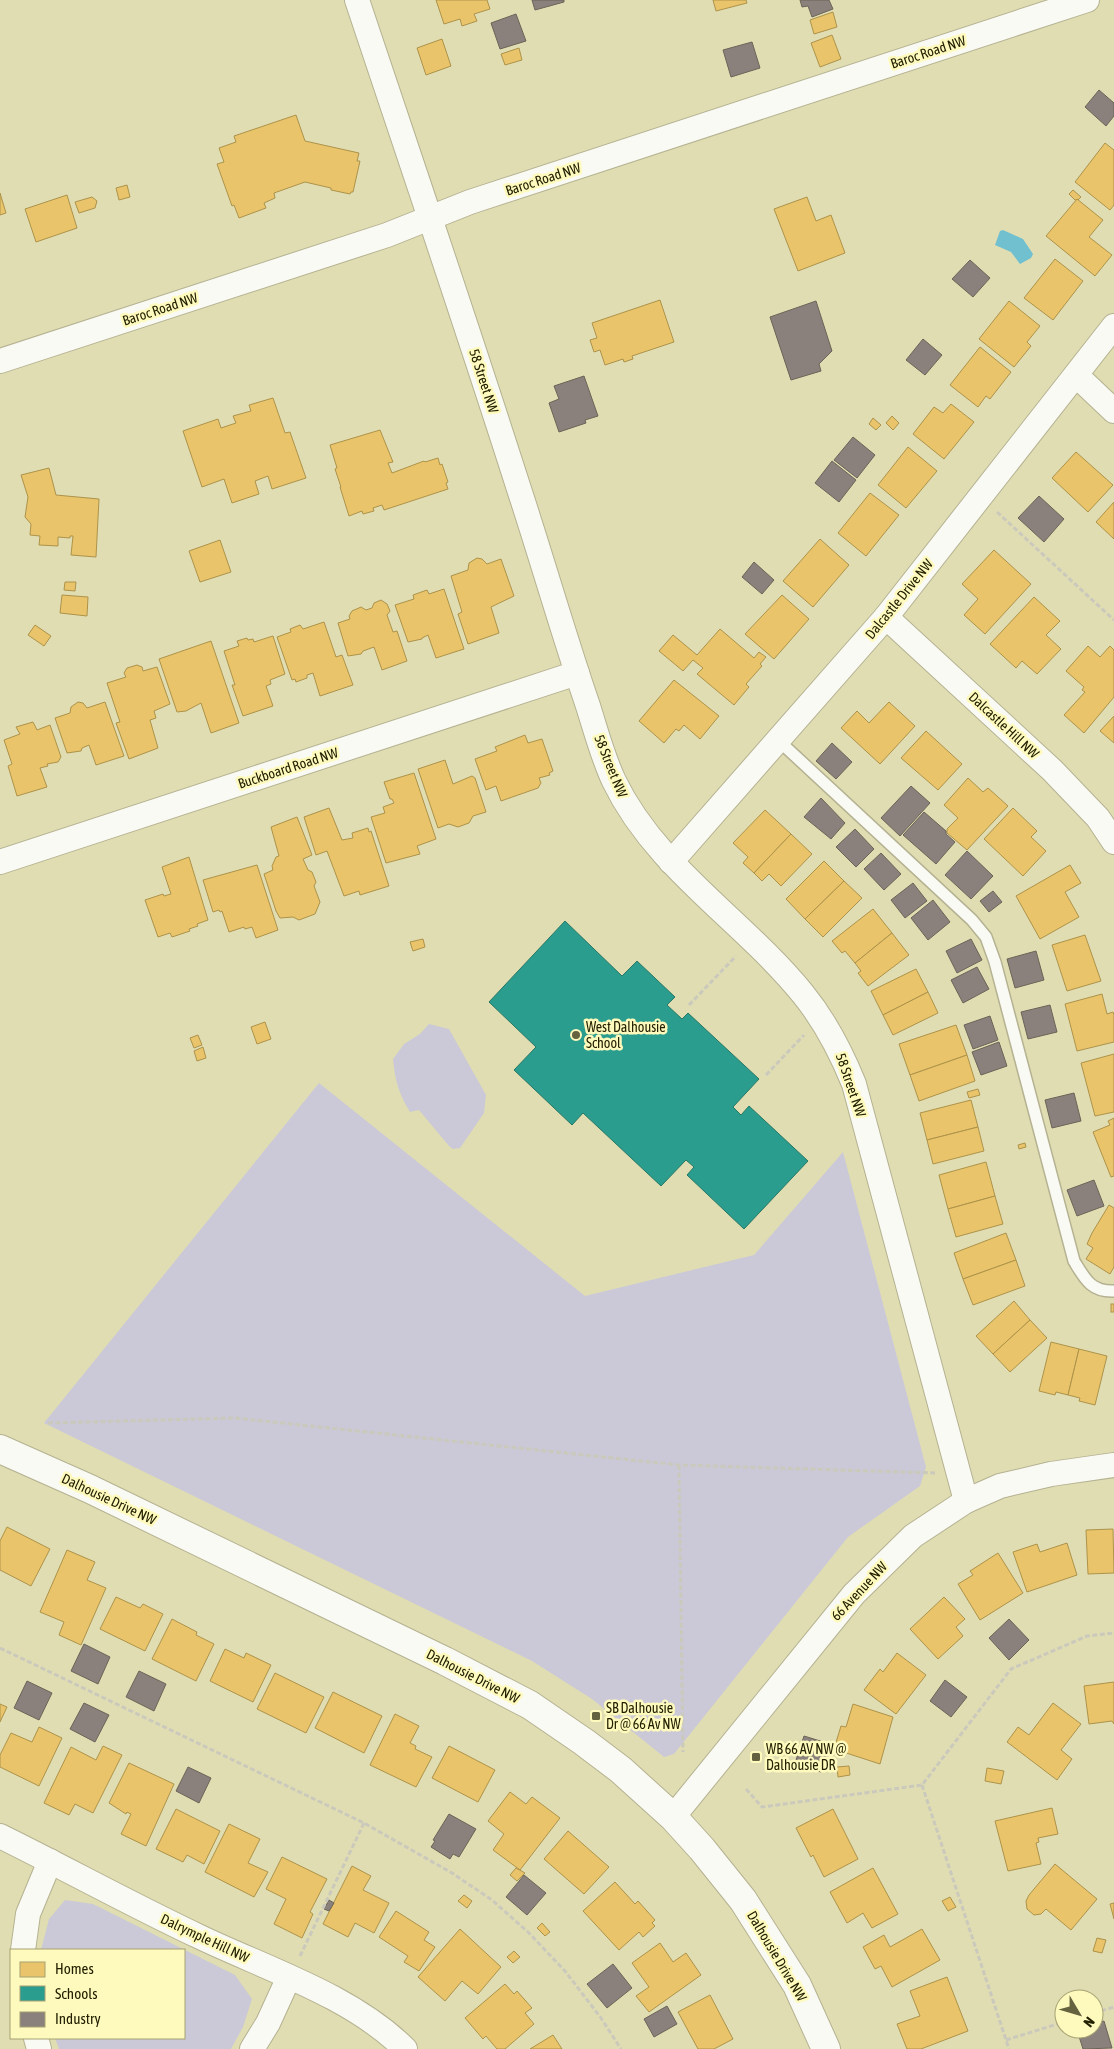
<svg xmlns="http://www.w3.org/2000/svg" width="1114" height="2049" viewBox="0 0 1114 2049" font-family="'Asap Condensed',sans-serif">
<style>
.green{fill:#cbc9d7}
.water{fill:#70c0cf}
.homes{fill:#e9c46a;stroke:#ad934a}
.schools{fill:#2a9d8f;stroke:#287864}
.industry{fill:#8a817c;stroke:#6b6457}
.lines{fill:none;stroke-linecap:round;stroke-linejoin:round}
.lane-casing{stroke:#b4b291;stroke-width:14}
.street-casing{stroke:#b4b291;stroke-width:26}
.secondary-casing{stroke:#b4b291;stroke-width:30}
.path{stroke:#cac9bc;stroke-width:3;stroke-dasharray:5 2.5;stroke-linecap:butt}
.lane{stroke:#fafaf4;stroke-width:11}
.street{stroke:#fafaf4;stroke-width:24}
.secondary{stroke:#fafaf4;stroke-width:28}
.poi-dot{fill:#64623f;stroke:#fef9bd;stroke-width:2}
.labels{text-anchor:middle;stroke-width:5;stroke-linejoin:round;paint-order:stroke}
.street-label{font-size:14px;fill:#222001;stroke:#fef9bd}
.poi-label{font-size:14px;fill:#222001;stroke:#fef9bd;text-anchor:start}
</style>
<rect width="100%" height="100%" fill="#e0ddb3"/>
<!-- green -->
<g class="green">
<path d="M 429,1024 L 449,1029 L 486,1095 L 484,1113 L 460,1148 L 453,1149 L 449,1146 L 419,1110 L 410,1112 C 399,1094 395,1081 393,1059 L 404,1044 L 420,1034 Z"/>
<polygon points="319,1083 585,1296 754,1255 843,1152 926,1467 920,1486 848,1537 674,1754 664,1757 592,1699 532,1661 44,1423"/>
<polygon points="65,1900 93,1904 235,1975 252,1999 243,2027 231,2049 59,2049 55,2038 184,2038 184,1950 41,1950 49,1919"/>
</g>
<!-- water -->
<polygon class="water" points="1003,230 1023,239 1033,254 1031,258 1020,264 1011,252 995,245 1000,231"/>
<!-- homes -->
<g class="homes">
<polygon points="436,0 487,0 490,9 474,14 477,21 462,26 460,19 444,24"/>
<polygon points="713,0 746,0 747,3 716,11"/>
<polygon points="833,12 837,27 814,34 810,20"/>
<polygon points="832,35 841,59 820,67 811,43"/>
<polygon points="442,39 451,66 426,75 417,48"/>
<polygon points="519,48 522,60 505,65 501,54"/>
<polygon points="296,115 305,141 359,153 357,161 360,161 353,192 351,192 350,194 331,190 331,188 305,182 274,193 275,198 264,203 266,208 239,218 234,205 232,206 217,164 224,162 219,148 236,142 234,136"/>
<polygon points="1105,143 1114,150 1114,205 1110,210 1075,182"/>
<polygon points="127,185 130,197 119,200 116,188"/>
<polygon points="1073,190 1081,197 1078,200 1075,200 1069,194"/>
<polygon points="0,193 6,213 0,215"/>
<polygon points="67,195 77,228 36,242 25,209"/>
<polygon points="92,197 97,201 95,208 79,213 75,202"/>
<polygon points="807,197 816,221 831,215 845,253 798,271 774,209"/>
<polygon points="1077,199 1103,220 1089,237 1112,255 1095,276 1046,236"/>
<polygon points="1055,259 1083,281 1053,320 1024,298"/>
<polygon points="660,300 674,342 632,356 633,359 624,362 623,359 605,365 600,350 594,352 590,340 597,338 592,323"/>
<polygon points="1009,301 1040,326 1027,342 1031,346 1014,367 979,339"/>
<polygon points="980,347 1011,372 990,399 986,396 978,407 950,385"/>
<polygon points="273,398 285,433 290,432 306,478 272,489 268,476 255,481 259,494 232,503 224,479 202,487 183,431 218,419 221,428 236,423 233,416 251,411 249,405"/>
<polygon points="951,404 974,422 944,459 913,434 934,407 943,413"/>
<polygon points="892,416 899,423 893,430 886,423"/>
<polygon points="873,418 881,425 876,430 869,424"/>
<polygon points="380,430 393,462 388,463 392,473 424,461 425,462 438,458 440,465 442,464 448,482 446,483 448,489 384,510 382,505 373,508 374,511 363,514 362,511 349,516 340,487 341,487 335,469 337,468 330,445"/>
<polygon points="908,447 937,471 906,508 878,485"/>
<polygon points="1076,452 1113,485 1088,512 1052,478"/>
<polygon points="49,468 56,495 99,499 96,557 71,555 73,536 70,536 70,538 58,537 58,546 39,545 40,536 30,535 31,524 25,517 28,497 21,475"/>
<polygon points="870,493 899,515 866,556 838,533"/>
<polygon points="1114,502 1114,539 1096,522"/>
<polygon points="820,539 849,565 813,607 783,581"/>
<polygon points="220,540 231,572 200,582 189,551"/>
<polygon points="994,550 1031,584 985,634 964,615 978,599 962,584"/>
<polygon points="477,558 482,559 487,564 501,559 514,596 491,607 499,633 468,644 458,614 462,612 451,576 468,570 469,563"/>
<polygon points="65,582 76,582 75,591 64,590"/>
<polygon points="444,589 464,649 436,658 428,635 422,638 422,639 408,642 395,605 414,599 413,595 427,590 429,594"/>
<polygon points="62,595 88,597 87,616 60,613"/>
<polygon points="782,595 809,619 774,659 745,634"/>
<polygon points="1034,597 1060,621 1046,635 1061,649 1037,674 1022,661 1016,668 990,644"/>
<polygon points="381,600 387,604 390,611 387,615 393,632 397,631 407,661 382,670 374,647 363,651 361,654 348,656 338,623 350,619 349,616 352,611 361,607 366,610 372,608 374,603"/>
<polygon points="324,622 336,657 342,655 353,685 320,696 313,673 307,675 307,678 296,682 295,679 292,680 277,637 291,632 290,629 300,625 303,629"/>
<polygon points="35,625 51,636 44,646 28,635"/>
<polygon points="720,629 754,658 759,652 766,657 760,664 762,666 746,684 749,687 734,705 697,674 703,668 693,660 683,671 659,651 673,635 697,655"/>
<polygon points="273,636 285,674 270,680 271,684 266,686 273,706 243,716 232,685 235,685 224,651 239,646 237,641 247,638 248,640 253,639 254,642"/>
<polygon points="211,641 239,723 211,733 201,703 186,711 177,712 159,659"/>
<polygon points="1088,646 1100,657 1110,646 1114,650 1114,697 1084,733 1064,715 1085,692 1082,690 1084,687 1066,671"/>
<polygon points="137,665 142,667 143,671 157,667 170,704 154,711 156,718 150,720 158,748 129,759 116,723 120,722 107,683 126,677 124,673 127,668"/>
<polygon points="674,680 719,716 700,739 684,725 679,731 676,729 664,743 639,721"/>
<polygon points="78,702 83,703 87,708 105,702 124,756 96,765 89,745 82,748 81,751 67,753 55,718 70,713 71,707"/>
<polygon points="889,702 915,726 880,764 841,728 857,711 869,723"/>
<polygon points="1114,716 1114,743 1100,731"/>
<polygon points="33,722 37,730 50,725 61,757 58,762 47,764 48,766 40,768 47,787 17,796 8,766 12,764 4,740 20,734 16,727"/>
<polygon points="926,731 962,764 938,790 901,758"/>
<polygon points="525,735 528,743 542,739 553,771 549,773 550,775 539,778 541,783 538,788 501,801 496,786 486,790 475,759 497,751 495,747"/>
<polygon points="445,760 453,784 472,776 475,778 486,812 473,816 469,823 458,827 449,824 438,828 418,769"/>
<polygon points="414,773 436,839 417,846 420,854 386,863 371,817 385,813 383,807 394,803 392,799 390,799 384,782"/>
<polygon points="968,778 983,792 988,788 1008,806 967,850 947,833 947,829 958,818 944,805"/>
<polygon points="329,808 342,840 353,838 352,833 368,828 369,832 371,831 389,886 360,895 359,891 344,896 327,851 316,855 304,817"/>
<polygon points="1013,808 1037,831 1031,837 1046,851 1023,876 984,839"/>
<polygon points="765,810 791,834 754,873 743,863 748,857 733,843"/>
<polygon points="297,817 312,855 303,859 308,870 312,872 316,882 314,886 320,902 315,914 299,920 293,917 280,918 276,911 264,874 273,870 272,866 276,857 279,856 271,827"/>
<polygon points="791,834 812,854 781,886 769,874 762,881 754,873"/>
<polygon points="189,857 208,920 197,924 198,926 189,929 190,931 172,937 170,933 158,937 145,900 163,894 164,896 171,894 162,867"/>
<polygon points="824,861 844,881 805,919 786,899"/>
<polygon points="257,865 278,930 256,938 252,927 245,929 244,927 229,932 222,911 220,912 219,910 213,912 203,880"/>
<polygon points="1070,865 1081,883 1065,892 1079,917 1040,939 1016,896"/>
<polygon points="844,881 862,898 823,937 805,919"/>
<polygon points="873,909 892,933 855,963 845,951 842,953 832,941"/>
<polygon points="892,933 909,955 868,986 858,973 861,971 855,963"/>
<polygon points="1085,935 1101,981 1067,991 1052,945"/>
<polygon points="423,939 425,947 413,951 410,942"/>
<polygon points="916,969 928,992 883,1015 871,991"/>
<polygon points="928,992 938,1013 893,1035 883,1015"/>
<polygon points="1102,994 1107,1014 1113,1012 1114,1015 1114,1042 1077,1051 1065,1004"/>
<polygon points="265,1022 271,1039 257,1044 251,1027"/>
<polygon points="956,1025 967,1055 910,1075 899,1044"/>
<polygon points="198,1035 202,1045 194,1048 190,1038"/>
<polygon points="203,1047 206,1058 197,1061 194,1051"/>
<polygon points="1114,1054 1114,1112 1095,1116 1081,1063"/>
<polygon points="967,1055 975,1081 919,1101 910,1075"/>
<polygon points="978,1089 980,1095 969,1098 967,1092"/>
<polygon points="971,1100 978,1127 927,1140 920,1113"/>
<polygon points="1114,1118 1114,1176 1111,1177 1093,1132 1110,1125 1108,1121"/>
<polygon points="978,1127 984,1151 933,1164 927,1140"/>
<polygon points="1025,1143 1026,1147 1019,1149 1018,1145"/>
<polygon points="986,1162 995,1196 948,1209 939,1175"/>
<polygon points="995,1196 1003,1224 956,1237 948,1209"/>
<polygon points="1109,1205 1114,1208 1114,1267 1110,1274 1086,1259 1093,1248 1087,1244 1092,1233"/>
<polygon points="1006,1233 1016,1260 963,1279 954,1253"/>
<polygon points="1016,1260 1025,1286 973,1305 963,1279"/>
<polygon points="1014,1301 1030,1320 993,1354 976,1336"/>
<rect x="1111" y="1304" width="3" height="8"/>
<polygon points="1030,1320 1047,1338 1010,1372 993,1354"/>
<polygon points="1051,1342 1079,1349 1068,1395 1056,1392 1055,1395 1039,1391"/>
<polygon points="1079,1349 1107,1356 1095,1405 1079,1401 1080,1398 1068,1395"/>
<polygon points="7,1527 50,1549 31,1586 0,1570 0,1541"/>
<polygon points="1113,1529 1114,1573 1088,1574 1086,1530"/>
<polygon points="1067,1543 1077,1575 1027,1592 1013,1552 1037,1544 1040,1552"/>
<polygon points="67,1550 95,1562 87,1580 106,1588 81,1645 59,1635 64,1622 40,1612"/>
<polygon points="998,1553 1023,1593 980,1620 958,1584 973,1575 970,1571"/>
<polygon points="116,1597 140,1608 143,1604 163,1614 145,1651 100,1629"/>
<polygon points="944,1597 965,1619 956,1627 963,1636 938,1659 910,1629"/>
<polygon points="172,1619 197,1632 196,1635 214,1644 196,1681 152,1659"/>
<polygon points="225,1649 244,1658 246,1653 271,1665 253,1702 210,1681"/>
<polygon points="897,1653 926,1675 896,1714 864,1690 880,1669 883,1672"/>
<polygon points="275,1673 324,1697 306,1733 257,1709"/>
<polygon points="1114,1682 1114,1724 1112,1721 1089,1724 1084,1686"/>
<polygon points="333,1692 382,1716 364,1753 315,1728"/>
<polygon points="1053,1703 1081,1724 1061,1750 1072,1759 1057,1780 1007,1742 1018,1727 1029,1735"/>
<polygon points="0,1704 7,1707 0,1722"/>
<polygon points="853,1704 893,1717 880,1764 834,1749 841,1726 846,1727"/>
<polygon points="395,1714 419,1726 410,1743 416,1746 415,1749 432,1757 416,1787 370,1765"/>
<polygon points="39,1727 62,1738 39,1786 0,1767 0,1755 11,1733 32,1742"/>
<polygon points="103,1746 122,1755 93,1813 75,1804 69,1815 44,1803 71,1747 96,1760"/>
<polygon points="449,1746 495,1770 478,1802 432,1778"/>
<polygon points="129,1763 174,1784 146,1846 121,1834 131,1814 127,1812 126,1814 109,1803"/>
<polygon points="849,1766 850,1775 838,1777 837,1767"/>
<polygon points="987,1768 1004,1771 1001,1784 985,1781"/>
<polygon points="510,1792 526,1804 532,1797 560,1818 520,1870 493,1850 504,1834 488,1821"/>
<polygon points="1052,1808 1058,1834 1038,1838 1039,1842 1036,1843 1041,1864 1008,1871 995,1821"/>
<polygon points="176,1809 220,1831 204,1864 187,1855 183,1862 156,1849"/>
<polygon points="833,1809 858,1859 824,1877 813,1855 811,1857 796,1828"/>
<polygon points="229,1824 260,1839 248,1863 268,1872 254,1897 205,1872"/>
<polygon points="568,1831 609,1867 584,1894 544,1859"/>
<polygon points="282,1857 327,1879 310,1912 313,1914 302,1938 274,1924 286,1899 266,1889"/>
<polygon points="1055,1864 1097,1899 1071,1930 1046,1909 1041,1914 1034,1915 1027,1909 1026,1901 1029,1895"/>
<polygon points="352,1866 371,1876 363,1890 389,1903 374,1933 355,1923 348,1937 323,1924"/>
<polygon points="516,1868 525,1873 517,1881 510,1875"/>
<polygon points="873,1868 898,1914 872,1928 863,1913 847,1923 830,1892"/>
<polygon points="615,1882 635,1904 638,1901 655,1920 652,1923 655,1926 643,1937 639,1932 619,1950 583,1911"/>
<polygon points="464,1895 472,1901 467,1908 458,1901"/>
<polygon points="950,1897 956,1907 948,1911 942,1901"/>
<polygon points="1114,1903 1114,1919 1110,1904"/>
<polygon points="396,1911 429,1932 424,1940 435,1947 419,1971 404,1962 408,1956 379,1937"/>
<polygon points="542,1923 550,1932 545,1936 537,1928"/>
<polygon points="460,1929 501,1967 478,1994 462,1981 445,2001 418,1977"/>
<polygon points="922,1929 940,1960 892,1987 881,1966 875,1969 863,1947 884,1935 890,1947"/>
<polygon points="1097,1938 1106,1940 1102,1953 1093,1951"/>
<polygon points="660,1943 673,1962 686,1953 701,1975 649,2012 636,1996 649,1987 632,1963"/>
<polygon points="514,1951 520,1957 513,1963 507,1957"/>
<polygon points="947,1977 968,2031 921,2049 907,2049 897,2024 920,2016 910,1991"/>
<polygon points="505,1984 514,1994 517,1991 532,2008 525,2013 534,2024 505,2049 497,2049 486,2036 483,2039 465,2018"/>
<polygon points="710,1995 733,2039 714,2049 698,2049 678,2012"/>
<polygon points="553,2035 562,2049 530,2049"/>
</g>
<!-- schools -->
<polygon class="schools" points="565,921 622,976 637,961 675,997 667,1005 682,1019 688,1013 759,1079 733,1107 741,1115 749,1106 808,1161 744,1229 687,1175 694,1167 686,1160 661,1186 583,1113 572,1125 514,1070 536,1047 489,1002"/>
<!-- industry -->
<g class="industry">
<polygon points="532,0 564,0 564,2 535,10"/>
<polygon points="800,0 829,0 833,9 812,17 808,6 802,7"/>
<polygon points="516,14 526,41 500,49 491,23"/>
<polygon points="752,42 760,68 731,77 723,50"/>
<polygon points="1099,90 1114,103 1114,116 1106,126 1085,107"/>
<polygon points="970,260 990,278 973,297 952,279"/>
<polygon points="816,301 832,351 819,364 821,371 791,380 770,317"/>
<polygon points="923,339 942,355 925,375 906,360"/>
<polygon points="584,376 598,416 585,420 586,423 559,432 549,403 559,399 554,386"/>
<polygon points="853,437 875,455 857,478 834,460"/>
<polygon points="832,461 856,480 839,502 815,483"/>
<polygon points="1039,496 1064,519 1044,542 1018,518"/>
<polygon points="754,562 774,580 762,594 742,577"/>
<polygon points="832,743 852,762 836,779 816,761"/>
<polygon points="911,786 930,803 900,836 881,818"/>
<polygon points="821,798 845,823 831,839 804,817"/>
<polygon points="924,812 946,831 946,834 955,842 936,864 903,835"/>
<polygon points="855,829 874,849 856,867 836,847"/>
<polygon points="967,851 993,876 971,899 945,875"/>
<polygon points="881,853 901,874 884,890 864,869"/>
<polygon points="913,883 927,901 905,918 891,900"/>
<polygon points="993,891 1002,902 989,912 980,901"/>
<polygon points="933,900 950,922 928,940 911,918"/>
<polygon points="971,939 982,960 957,973 946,951"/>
<polygon points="1036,951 1044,980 1015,988 1007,959"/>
<polygon points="977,967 989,989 963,1003 951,980"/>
<polygon points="1050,1005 1057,1032 1028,1039 1021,1012"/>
<polygon points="990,1016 998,1040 973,1049 964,1025"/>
<polygon points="999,1042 1007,1066 981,1075 972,1052"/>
<polygon points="1074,1093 1081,1121 1052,1128 1045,1100"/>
<polygon points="1094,1180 1104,1206 1077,1216 1067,1190"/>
<polygon points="1009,1619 1029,1640 1009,1660 989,1638"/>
<polygon points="84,1644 110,1657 98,1684 71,1671"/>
<polygon points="139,1671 166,1684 154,1711 126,1697"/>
<polygon points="945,1680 967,1697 951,1717 930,1701"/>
<polygon points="27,1681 52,1693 39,1720 14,1708"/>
<polygon points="84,1703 109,1715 95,1742 70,1729"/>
<polygon points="804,1736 830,1744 821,1772 795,1763"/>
<polygon points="188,1767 211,1778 199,1803 176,1791"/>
<polygon points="449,1814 476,1829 459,1857 453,1854 450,1859 431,1847 435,1841 433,1840"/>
<polygon points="524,1875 546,1893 527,1915 506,1897"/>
<polygon points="329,1900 334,1903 329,1911 324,1909"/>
<polygon points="613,1964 632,1988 607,2008 587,1984"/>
<polygon points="667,2006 677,2024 654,2037 644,2019"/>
<polygon points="1104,2021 1112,2048 1083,2049 1077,2030 1094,2029 1094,2024"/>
</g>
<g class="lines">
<defs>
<path id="lane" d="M 778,740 L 972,920 L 986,937 L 995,962 L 1074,1261 C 1085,1279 1091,1292 1114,1291"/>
<g id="street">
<path d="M 357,0 C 411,162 466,323 518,486 C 542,559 563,633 588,706 C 596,731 603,758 614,781 C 656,868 743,920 803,994 C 825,1021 841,1052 854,1084 L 966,1501"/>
<polyline points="0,361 387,235 470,202 1087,0"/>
<polyline points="1076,375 1114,411"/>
<polyline points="886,617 1052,770 1098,818 1114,842"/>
<polyline points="0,862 577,673"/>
<polyline points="671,862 886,617 1114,326"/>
<polyline points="673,1817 854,1594 913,1536 966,1501 1000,1486 1051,1474 1114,1465"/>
<path d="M 0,1836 C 67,1869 132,1905 200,1937 C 267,1969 352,1996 405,2049"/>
<polyline points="23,1950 28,1914 50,1861"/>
<polyline points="36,2038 39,2049"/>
<polyline points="252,2049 268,2023 289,1977"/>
</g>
<polyline id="secondary" points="0,1449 90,1489 445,1661 530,1705 584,1742 621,1770 673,1817 702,1849 743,1900 797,1985 826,2049"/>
</defs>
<!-- lane casing -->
<use href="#lane" class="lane-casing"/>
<!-- street casing -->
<use href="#street" class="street-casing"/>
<!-- secondary casing -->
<use href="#secondary" class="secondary-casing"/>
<!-- path -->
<g class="path">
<polyline points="997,512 1114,620"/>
<polyline points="689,1005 736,956"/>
<polyline points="766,1075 804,1035"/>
<polyline points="48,1423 235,1418 679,1465 935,1473"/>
<polyline points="679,1465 683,1752"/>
<polyline points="0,1648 364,1823 452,1873 492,1900 528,1932 565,1971 601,2018 621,2049"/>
<polyline points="922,1785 1009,2049"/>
<polyline points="746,1789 762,1807 922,1785 1011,1669 1087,1636 1114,1633"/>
<polyline points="300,1956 364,1823"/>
<polyline points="1094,2013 1114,2007"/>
<polyline points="1006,2040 1064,2022"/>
</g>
<!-- lane -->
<use href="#lane" class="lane"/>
<!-- street -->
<use href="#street" class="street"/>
<!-- secondary -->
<use href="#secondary" class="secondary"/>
</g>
<!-- markers -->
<g class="poi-dot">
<circle cx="576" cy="1035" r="5"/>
<rect x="591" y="1711" width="10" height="10" rx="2.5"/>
<rect x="751" y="1752" width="10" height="10" rx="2.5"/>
</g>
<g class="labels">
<!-- street labels -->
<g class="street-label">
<text transform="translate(928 52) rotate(-18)" y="5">Baroc Road NW</text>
<text transform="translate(543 179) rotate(-18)" y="5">Baroc Road NW</text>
<text transform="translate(160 309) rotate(-18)" y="5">Baroc Road NW</text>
<text transform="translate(484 381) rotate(72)" y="5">58 Street NW</text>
<text transform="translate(899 599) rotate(-51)" y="5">Dalcastle Drive NW</text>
<text transform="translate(1004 725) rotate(43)" y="5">Dalcastle Hill NW</text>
<text transform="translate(611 766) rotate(68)" y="5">58 Street NW</text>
<text transform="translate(288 768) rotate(-18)" y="5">Buckboard Road NW</text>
<text transform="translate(851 1085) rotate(71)" y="5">58 Street NW</text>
<text transform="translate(109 1499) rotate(25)" y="5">Dalhousie Drive NW</text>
<text transform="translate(859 1591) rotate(-47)" y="5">66 Avenue NW</text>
<text transform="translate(473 1676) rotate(27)" y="5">Dalhousie Drive NW</text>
<text transform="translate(205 1938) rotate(25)" y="5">Dalrymple Hill NW</text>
<text transform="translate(777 1956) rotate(59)" y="5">Dalhousie Drive NW</text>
</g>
<!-- poi labels -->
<g class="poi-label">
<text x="586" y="1032">West Dalhousie<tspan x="586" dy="16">School</tspan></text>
<text x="606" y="1713">SB Dalhousie<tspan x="606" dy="16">Dr @ 66 Av NW</tspan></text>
<text x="766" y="1754">WB 66 AV NW @<tspan x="766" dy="16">Dalhousie DR</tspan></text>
</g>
</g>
<!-- legend -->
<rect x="10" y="1949" width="175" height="90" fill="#fef9bd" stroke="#a6a272"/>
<rect x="20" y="1962" width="25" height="15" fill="#e9c46a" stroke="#a6a272"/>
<text x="55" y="1974" font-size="15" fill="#222001">Homes</text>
<rect x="20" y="1986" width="25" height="15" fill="#2a9d8f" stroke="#a6a272"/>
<text x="55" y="1999" font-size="15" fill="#222001">Schools</text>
<rect x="20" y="2012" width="25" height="15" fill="#8a817c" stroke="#a6a272"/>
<text x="55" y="2024" font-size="15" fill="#222001">Industry</text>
<!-- north arrow -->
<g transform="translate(1079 2014) rotate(128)"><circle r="24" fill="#fef9bd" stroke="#a6a272"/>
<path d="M0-4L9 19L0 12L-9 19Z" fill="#64623f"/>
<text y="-8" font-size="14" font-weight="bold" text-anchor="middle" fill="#222001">N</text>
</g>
</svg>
